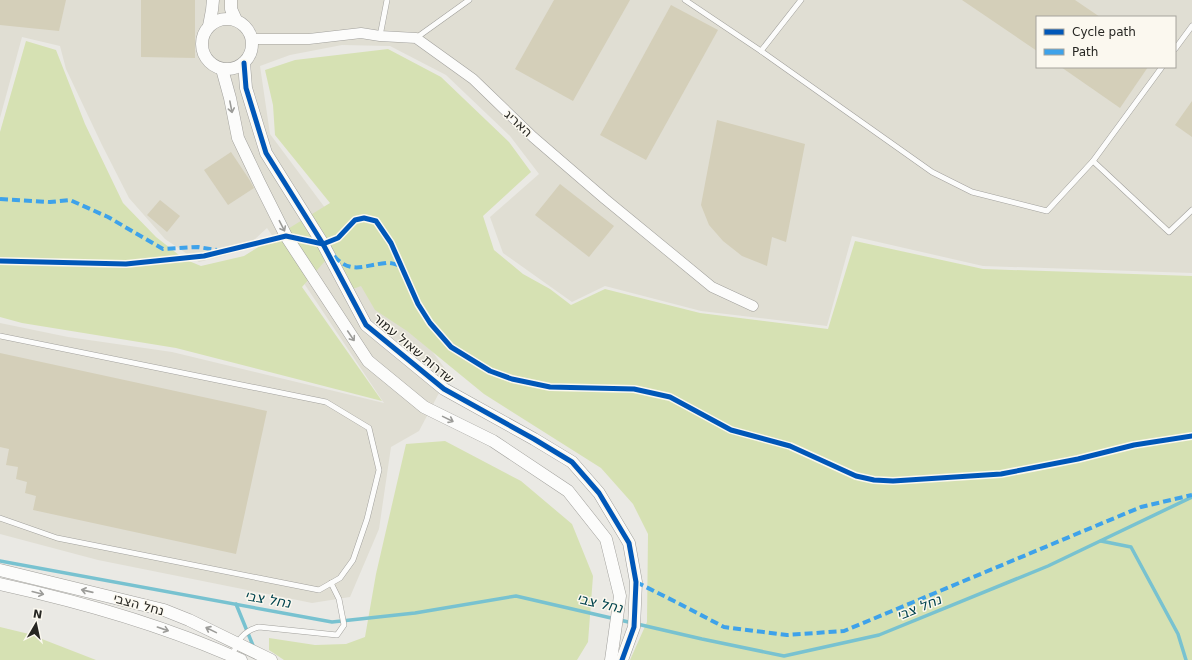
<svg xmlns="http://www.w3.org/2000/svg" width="1192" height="660" viewBox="0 0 1192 660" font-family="'DejaVu Sans','Noto Sans Hebrew',sans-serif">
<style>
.built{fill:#e0ded3;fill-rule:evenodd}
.green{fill:#d6e1b3}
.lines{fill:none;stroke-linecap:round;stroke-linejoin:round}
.stream{stroke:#78c2d0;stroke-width:3.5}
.building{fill:#d4cfb9}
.service-casing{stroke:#a1a09c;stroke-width:6}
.minor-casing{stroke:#a1a09c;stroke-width:11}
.tertiary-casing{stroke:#a1a09c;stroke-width:13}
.service{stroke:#fcfcfb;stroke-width:5}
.minor{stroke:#fcfcfb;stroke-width:10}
.tertiary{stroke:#fcfcfb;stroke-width:12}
.quiet{stroke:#3ea2ea;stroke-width:4;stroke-dasharray:8 4;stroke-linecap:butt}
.cycleway-casing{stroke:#fbf8ef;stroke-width:8}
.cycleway{stroke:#0057b8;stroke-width:5}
.oneway{stroke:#9c9c99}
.labels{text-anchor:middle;stroke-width:3;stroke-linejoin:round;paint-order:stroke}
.street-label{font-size:13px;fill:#262622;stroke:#fbf8ef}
.water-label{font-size:14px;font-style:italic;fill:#00434e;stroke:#fbf8ef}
</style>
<rect width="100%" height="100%" fill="#eae9e4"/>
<!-- built -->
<path class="built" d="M 0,0 L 1192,0 L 1192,273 L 983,266 L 852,236 L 827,326 L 701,311 L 605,286 L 572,302 L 503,253 L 490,217 L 539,174 L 510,136 L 446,75 L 390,46 L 342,45 L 290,55 L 260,66 L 270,134 L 449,374 L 419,431 L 391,447 L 379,529 L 350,597 L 312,603 L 98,560 L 0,534 L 0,323 L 68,337 L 172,352 L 384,403 L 267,228 L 242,251 L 199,262 L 165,239 L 129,198 L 102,145 L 66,69 L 60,46 L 22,37 L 0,118 ZM 1037,17 L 1175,17 L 1175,67 L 1037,67 Z"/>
<!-- green -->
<g class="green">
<polygon points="26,41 56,50 85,124 123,203 156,237 184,259 201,266 244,256 330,203 275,135 273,105 265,70 295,60 388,49 441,77 509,142 531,172 483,216 494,250 523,274 550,289 571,305 605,289 700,313 828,329 855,241 983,269 1192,276 1192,660 630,660 647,622 648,534 633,504 601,468 484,394 407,331 375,310 361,286 353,289 326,260 302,287 382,401 176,348 22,323 0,317 0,132"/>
<polygon points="445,441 521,481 572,524 593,576 588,642 577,660 284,660 269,650 269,638 315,645 346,644 365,637 376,574 406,444"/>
<polygon points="0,627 29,634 96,660 0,660"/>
</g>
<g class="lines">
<!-- stream -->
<g class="stream">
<polyline points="1101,541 1131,547 1178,634 1186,660"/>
<polyline points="0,561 332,622 415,613 516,596 702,639 784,656 879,635 1048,566 1192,497"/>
<polyline points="236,604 254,648"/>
</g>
</g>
<!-- building -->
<g class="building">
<polygon points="0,0 66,0 59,31 0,25"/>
<polygon points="141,0 195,0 195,58 141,57"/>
<polygon points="554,0 630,0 573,101 515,69"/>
<polygon points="962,0 1075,0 1100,17 1037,17 1037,51"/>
<polygon points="671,5 718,30 646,160 600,135"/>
<polygon points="1061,67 1148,67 1120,108"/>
<polygon points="1192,101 1192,137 1175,125"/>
<polygon points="717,120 805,144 786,242 772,237 767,266 742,256 723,241 709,225 701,205"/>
<polygon points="231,152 249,179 254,188 228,205 204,170"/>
<polygon points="560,184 614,226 589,257 535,215"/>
<polygon points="160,200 180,216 167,232 147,215"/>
<polygon points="0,353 267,411 236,554 33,510 36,496 25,493 27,482 16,479 18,467 6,465 9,449 0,447"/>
</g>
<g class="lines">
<defs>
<g id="service">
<polyline points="685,0 761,51 932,172 972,192 1047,211 1093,161 1162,67"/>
<polyline points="380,36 387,0"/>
<polyline points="416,38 469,0"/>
<polyline points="1175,49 1192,26"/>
<polyline points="761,51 801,0"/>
<polyline points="1093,161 1169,232 1192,210"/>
<polyline points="0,336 326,402 369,428 379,470 367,519 353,560 340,578 319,590 57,538 0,518"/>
<path d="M 232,656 C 238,641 242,631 259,627 L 337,635 L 344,625 L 339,599 L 331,583"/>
</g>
<polyline id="minor" points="252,39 309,39 361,33 380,36 416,38 473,79 533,137 605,199 712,287 753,306"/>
<g id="tertiary">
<polyline points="231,0 231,9 236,20"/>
<circle cx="227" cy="44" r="25"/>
<polyline points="209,26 212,10 213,0"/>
<polyline points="244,63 246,88 266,153 323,244 366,325 444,389 534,439 572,462 599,493 629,543 636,582 634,627 622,660"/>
<polyline points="222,69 230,98 238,138 259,182 286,236 368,361 424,407 493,441 568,491 606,539 620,596 611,660"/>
<polyline points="0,570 164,610 189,620 271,660"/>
<path d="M 0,584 C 82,602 164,625 241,660"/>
</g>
</defs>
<!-- service casing -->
<use href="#service" class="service-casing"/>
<!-- minor casing -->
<use href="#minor" class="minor-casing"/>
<!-- tertiary casing -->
<use href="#tertiary" class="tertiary-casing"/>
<!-- service -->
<use href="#service" class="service"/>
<!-- minor -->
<use href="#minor" class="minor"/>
<!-- tertiary -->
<use href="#tertiary" class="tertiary"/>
<!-- quiet -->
<g class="quiet">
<polyline points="0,199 50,202 70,200 108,217 163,249 198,247 217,250"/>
<path d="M 334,256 C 351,275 364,265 386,263 C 391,262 397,265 401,266"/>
<polyline points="636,582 674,601 724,627 787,635 844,631 1141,507 1192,495"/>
</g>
<defs>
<g id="cycleway">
<polyline points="244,63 246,88 266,153 323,244 366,325 444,389 534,439 572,462 599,493 629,543 636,582 634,627 622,660"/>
<polyline points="0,261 126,264 204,256 286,236 323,244 338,238 355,220 364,218 376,221 391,243 418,304 430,323 451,347 490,371 512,379 550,387 634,389 670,397 731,430 790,446 856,476 874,480 893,481 1001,474 1078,459 1134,445 1192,436"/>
</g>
</defs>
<!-- cycleway casing -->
<use href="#cycleway" class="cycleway-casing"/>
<!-- cycleway -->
<use href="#cycleway" class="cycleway"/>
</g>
<!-- one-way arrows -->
<defs><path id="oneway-shaft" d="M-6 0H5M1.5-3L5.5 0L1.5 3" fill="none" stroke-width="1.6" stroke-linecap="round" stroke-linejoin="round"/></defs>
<g class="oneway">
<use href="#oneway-shaft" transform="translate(231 107) rotate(79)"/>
<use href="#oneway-shaft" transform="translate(282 226) rotate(63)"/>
<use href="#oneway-shaft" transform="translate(351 336) rotate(56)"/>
<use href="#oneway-shaft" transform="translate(448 419) rotate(26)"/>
<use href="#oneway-shaft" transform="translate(87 591) rotate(-167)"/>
<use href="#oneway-shaft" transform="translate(38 593) rotate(14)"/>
<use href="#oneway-shaft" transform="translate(163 629) rotate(19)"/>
<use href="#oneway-shaft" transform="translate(211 630) rotate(-154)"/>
</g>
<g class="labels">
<!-- street labels -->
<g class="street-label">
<text transform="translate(519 123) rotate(43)" y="5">האריג</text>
<text transform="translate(414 348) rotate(40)" y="5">שדרות שאול עמור</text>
<text transform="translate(139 604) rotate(15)" y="5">נחל הצבי</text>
</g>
<!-- water labels -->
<g class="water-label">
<text transform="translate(268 599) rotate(10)" y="5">נחל צבי</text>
<text transform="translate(600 603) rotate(13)" y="5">נחל צבי</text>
<text transform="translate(919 607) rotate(-22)" y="5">נחל צבי</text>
</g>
</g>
<!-- legend -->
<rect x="1036" y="16" width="140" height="52" fill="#fbf8ef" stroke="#a6a49d"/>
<rect x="1044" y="29" width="20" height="6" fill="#0057b8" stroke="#a6a49d"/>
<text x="1072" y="36" font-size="12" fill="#262622">Cycle path</text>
<rect x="1044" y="49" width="20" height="6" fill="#3ea2ea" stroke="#a6a49d"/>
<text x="1072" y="56" font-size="12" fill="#262622">Path</text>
<!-- north arrow -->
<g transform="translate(36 624) rotate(9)" stroke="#fbf8ef" stroke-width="3" paint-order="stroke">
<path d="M0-3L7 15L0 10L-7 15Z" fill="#262622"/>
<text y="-6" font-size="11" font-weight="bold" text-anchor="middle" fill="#262622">N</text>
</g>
</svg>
